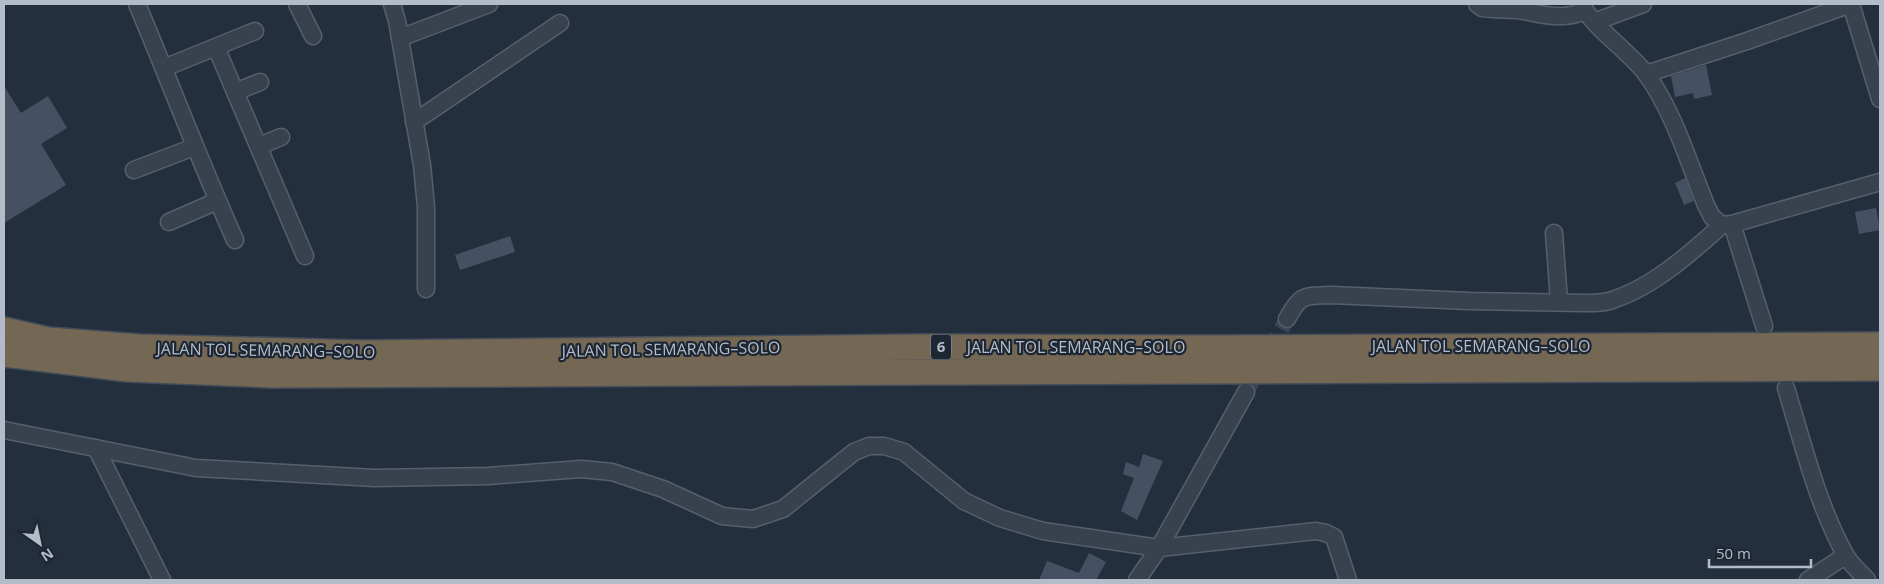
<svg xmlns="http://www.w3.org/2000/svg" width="1884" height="584" viewBox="0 0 1884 584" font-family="'Open Sans',sans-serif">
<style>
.building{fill:#455162}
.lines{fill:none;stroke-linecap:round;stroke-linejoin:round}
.minor-tunnel{stroke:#3a4453;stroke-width:16;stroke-dasharray:16 8;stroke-linecap:butt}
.minor-casing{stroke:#565f6c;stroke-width:19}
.highway-casing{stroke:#434c59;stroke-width:28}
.minor{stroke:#38414e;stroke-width:16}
.highway{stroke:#746855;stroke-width:25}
.labels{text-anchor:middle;stroke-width:4.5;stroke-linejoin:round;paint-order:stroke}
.shield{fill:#1d2633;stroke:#878f9c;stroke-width:1}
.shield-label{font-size:15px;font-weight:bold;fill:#b4bcc9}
.street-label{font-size:16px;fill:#b4bcc9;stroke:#1d2633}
</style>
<rect width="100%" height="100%" fill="#242f3e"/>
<!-- building -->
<g class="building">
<polygon points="1706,65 1712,95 1694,99 1693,93 1675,97 1671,76"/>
<polygon points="4,86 21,113 48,96 67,128 41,144 66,185 4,223"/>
<polygon points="1685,178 1694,201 1684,205 1675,183"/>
<polygon points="1876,208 1880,230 1859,234 1855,212"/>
<polygon points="510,236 515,252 460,270 455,255"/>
<polygon points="1143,454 1163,461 1137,520 1121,511 1134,478 1123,474 1126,462 1139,467"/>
<polygon points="1089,553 1106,562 1096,580 1039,580 1047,561 1079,573"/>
</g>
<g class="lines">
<!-- minor-tunnel -->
<polyline class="minor-tunnel" points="1246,392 1287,319"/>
<defs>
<g id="minor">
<path d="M 137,4 C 170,82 200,162 235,240"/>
<polyline points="297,4 313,36"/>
<polyline points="392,4 397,21 422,165 426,207 426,289"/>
<path d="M 1477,4 L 1482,8 C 1494,10 1506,9 1518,10 C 1541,14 1562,21 1585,11"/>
<path d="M 1582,4 C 1589,24 1632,54 1647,75 C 1674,113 1688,161 1706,205 L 1712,217 L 1722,225 L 1732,224 L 1880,182"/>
<polyline points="1594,22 1643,4"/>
<polyline points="400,38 489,4"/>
<polyline points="216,47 305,256"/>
<polyline points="164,68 255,31"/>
<polyline points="1646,74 1747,41 1851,4 1880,99"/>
<polyline points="235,92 260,82"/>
<polyline points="414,122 560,23"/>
<polyline points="259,146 281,137"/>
<polyline points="134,170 194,147"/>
<polyline points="169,222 217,201"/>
<polyline points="1732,224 1764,326"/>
<polyline points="1554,233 1559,302"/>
<path d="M 1287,319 C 1301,293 1304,296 1332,295 L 1469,301 L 1585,303 C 1595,303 1606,303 1615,299 C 1654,286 1692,252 1722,225"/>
<path d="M 1786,388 C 1802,441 1818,506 1845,554 C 1850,564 1860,572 1867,580"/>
<polyline points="4,430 196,468 375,478 488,476 581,469 612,472 663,489 722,516 753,519 783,509 854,452 869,446 884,446 904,452 964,501 1000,518 1043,531 1159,548 1316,531 1326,533 1334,537 1348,580"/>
<polyline points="96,448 162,580"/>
<polyline points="1137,580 1159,548 1246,392"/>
<polyline points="1808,580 1845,556"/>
</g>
<g id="highway">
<polyline points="4,330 48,340 139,347 362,353 921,347 1195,348 1880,345"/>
<polyline points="4,354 128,369 272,375 1880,368"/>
</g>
</defs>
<!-- minor casing -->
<use href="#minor" class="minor-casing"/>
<!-- highway casing -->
<use href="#highway" class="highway-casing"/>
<!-- minor -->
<use href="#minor" class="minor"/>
<!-- highway -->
<use href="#highway" class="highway"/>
</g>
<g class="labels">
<!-- shield labels -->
<rect class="shield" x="931" y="334.5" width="20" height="25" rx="4"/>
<g class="shield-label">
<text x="941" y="352">6</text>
</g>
<!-- street labels -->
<g class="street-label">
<text x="1481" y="352">JALAN TOL SEMARANG–SOLO</text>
<text x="1076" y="353">JALAN TOL SEMARANG–SOLO</text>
<text transform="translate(671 349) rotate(-1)" y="6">JALAN TOL SEMARANG–SOLO</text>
<text transform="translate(266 350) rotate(1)" y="6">JALAN TOL SEMARANG–SOLO</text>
</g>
</g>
<!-- border -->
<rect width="1884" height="584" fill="none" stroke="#b4bcc9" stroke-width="10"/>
<!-- north arrow -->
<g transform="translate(40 544) rotate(147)" stroke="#1d2633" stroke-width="4" paint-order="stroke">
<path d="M0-4L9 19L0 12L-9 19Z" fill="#b4bcc9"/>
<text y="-8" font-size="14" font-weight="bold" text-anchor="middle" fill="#b4bcc9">N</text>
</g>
<!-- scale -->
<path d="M1709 559v8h102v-8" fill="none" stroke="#b4bcc9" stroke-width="2.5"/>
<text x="1716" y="559" font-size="15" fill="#b4bcc9" stroke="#1d2633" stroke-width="4" paint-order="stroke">50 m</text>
</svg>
